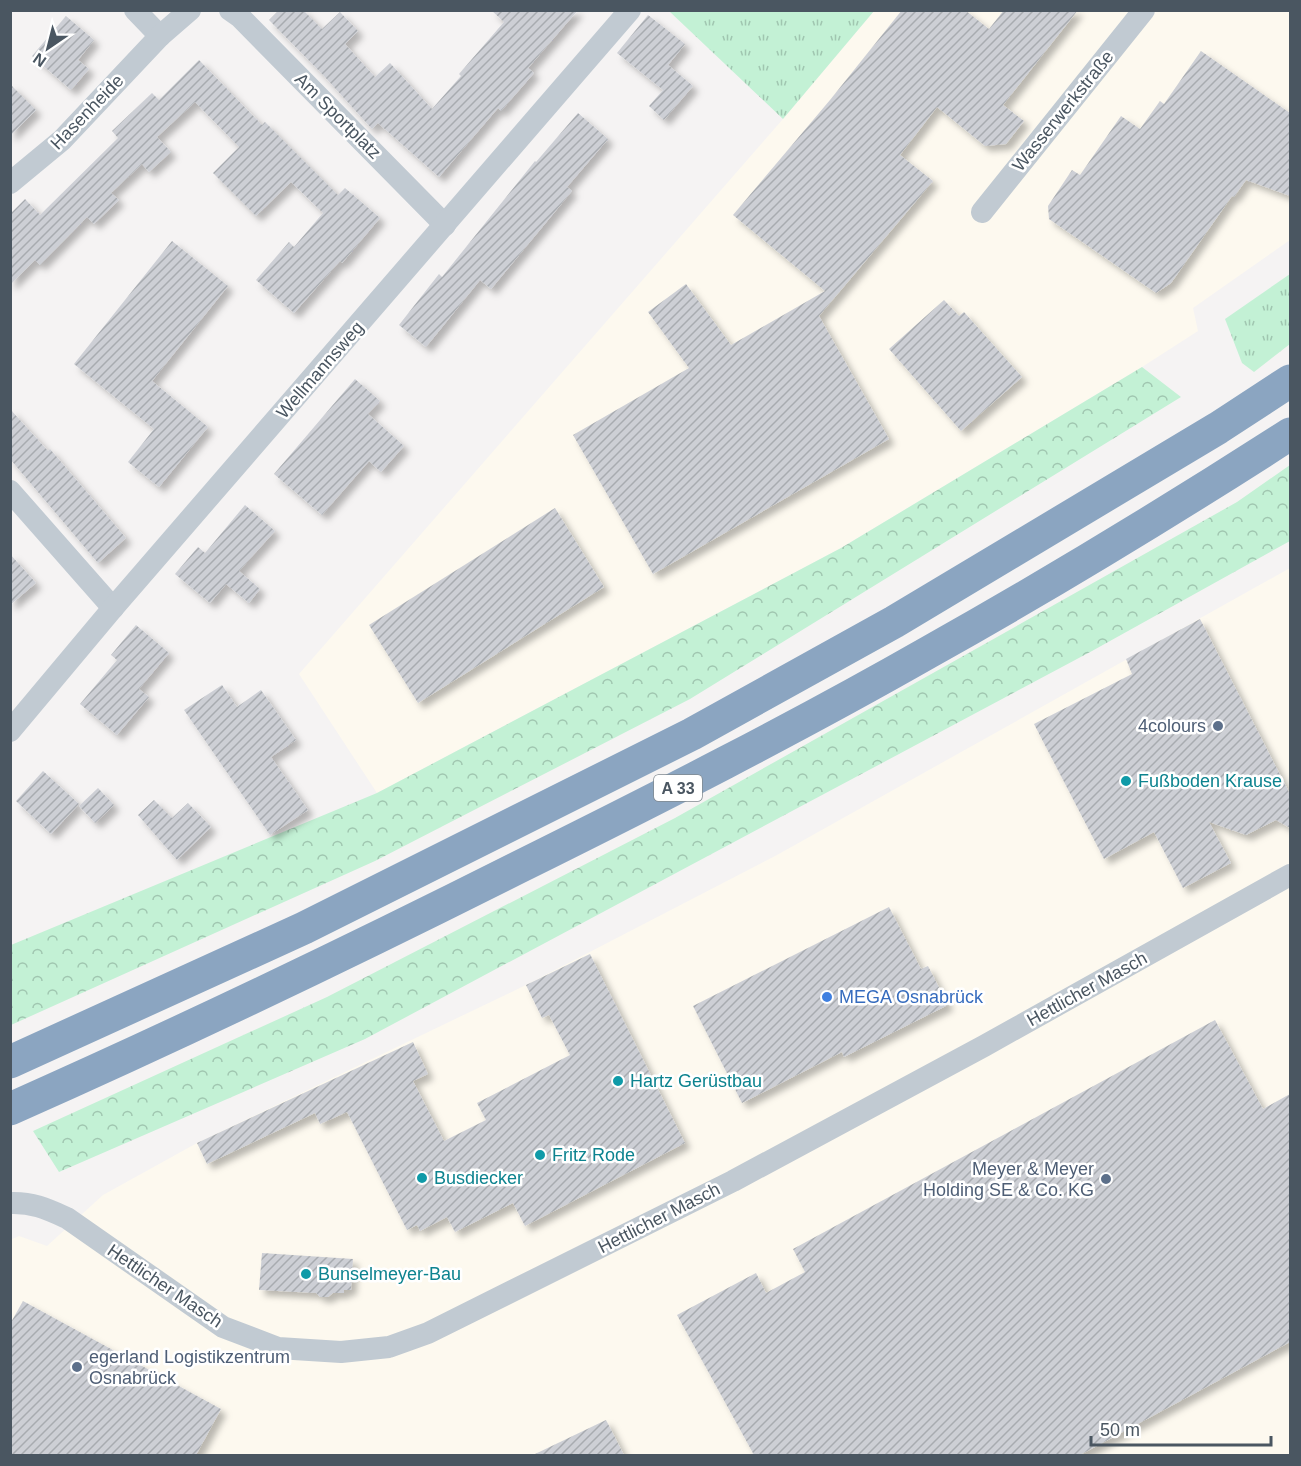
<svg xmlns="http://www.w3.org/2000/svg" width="1301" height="1466" viewBox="0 0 1301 1466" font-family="Arial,sans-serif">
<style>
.commercial{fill:#fdf9ef}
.grass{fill:url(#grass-tufts)}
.forest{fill:url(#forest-crowns)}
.building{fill:url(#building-hatch);filter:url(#shadow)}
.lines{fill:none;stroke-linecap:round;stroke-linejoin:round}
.minor{stroke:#c1cad2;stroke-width:22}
.motorway{stroke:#8ba5c1;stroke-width:33}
.service-dot{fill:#5c6f8a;stroke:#fff;stroke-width:2}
.culture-dot{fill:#0f9aa8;stroke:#fff;stroke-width:2}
.shop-dot{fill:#3f7fe0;stroke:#fff;stroke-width:2}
.labels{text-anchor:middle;stroke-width:5;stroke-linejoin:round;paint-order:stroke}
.shield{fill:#fff;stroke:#808990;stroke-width:1.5}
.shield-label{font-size:16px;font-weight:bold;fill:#4a5661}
.street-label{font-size:18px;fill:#4a5661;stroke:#fff}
.service-label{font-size:18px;fill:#4e5e75;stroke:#fff;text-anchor:end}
.culture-label{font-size:18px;fill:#0d838f;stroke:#fff;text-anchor:start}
.shop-label{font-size:18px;fill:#366cbe;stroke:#fff;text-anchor:start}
</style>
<defs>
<pattern id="grass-tufts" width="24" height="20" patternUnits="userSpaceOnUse" patternTransform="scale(1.5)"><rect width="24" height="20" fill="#c3f1d5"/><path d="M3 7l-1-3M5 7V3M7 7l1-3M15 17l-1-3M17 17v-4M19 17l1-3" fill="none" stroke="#a0c6b0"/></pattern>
<pattern id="forest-crowns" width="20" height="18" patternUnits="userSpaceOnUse" patternTransform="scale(1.5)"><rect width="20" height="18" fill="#c3f1d5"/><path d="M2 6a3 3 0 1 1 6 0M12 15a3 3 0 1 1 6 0" fill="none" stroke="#a0c6b0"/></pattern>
<pattern id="building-hatch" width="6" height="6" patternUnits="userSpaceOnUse" patternTransform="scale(1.5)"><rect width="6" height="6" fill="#cdcfd5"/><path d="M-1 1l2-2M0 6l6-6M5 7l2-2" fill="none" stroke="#a8abb0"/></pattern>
<filter id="shadow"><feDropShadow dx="5.5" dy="5.5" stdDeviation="3" flood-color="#0004"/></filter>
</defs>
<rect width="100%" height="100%" fill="#f5f3f3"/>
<!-- commercial -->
<g class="commercial">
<polygon points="874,11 1290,11 1290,240 1193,308 1198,331 1142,367 841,548 377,793 299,674 783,119"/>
<polygon points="1290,568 1290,1455 11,1455 10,1240 19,1236 47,1246 103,1195 197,1143 526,985 777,855"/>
</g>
<!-- grass -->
<g class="grass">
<polygon points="669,11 874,11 783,119"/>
<polygon points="1290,274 1290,344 1254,372 1242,363 1225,319"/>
</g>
<!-- forest -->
<g class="forest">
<polygon points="1142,367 1181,397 690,699 375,861 11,1025 11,945 377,793 841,548"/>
<polygon points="1290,465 1290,541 1092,651 365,1039 59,1172 33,1131 327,997 675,818 1237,502"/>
</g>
<!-- building -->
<g class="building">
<polygon points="279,10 303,10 322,29 340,12 358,31 345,44 375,77 390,63 432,109 461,76 459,74 504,22 491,10 578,10 528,68 534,73 501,111 498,108 439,177 378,123 372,129 324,76 269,20"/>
<polygon points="902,10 965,10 989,29 1004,10 1078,10 1003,105 1024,121 1006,144 985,146 937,107 900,155 933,181 819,316 889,439 653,574 573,435 689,368 648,312 686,284 731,345 825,291 733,215 830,100"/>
<polygon points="648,15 685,44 668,65 693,86 664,120 649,106 663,90 617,53"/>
<polygon points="66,16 94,40 78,60 89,69 71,90 32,56"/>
<polygon points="1201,51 1290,113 1290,196 1246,180 1234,197 1232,196 1171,283 1156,293 1049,219 1048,206 1072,170 1080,175 1121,116 1140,129 1160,101 1164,104"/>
<polygon points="199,60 262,125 265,122 338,195 345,188 380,218 342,263 340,261 294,313 256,280 289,242 294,247 323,213 291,182 256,216 213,173 239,147 195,102 157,137 171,152 149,172 142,164 111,193 119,200 94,224 87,217 40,265 35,260 10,285 10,214 25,199 40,215 118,138 112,131 152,93 159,100"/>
<polygon points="10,84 36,110 10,136"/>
<polygon points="578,113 608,139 567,187 572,191 491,289 480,280 426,347 399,325 439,274 442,277 535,161 536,162"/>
<polygon points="172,241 228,286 152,381 208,427 159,487 128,462 154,429 74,364"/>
<polygon points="944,300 959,316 964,312 1022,377 961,431 889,349"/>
<polygon points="355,379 380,401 368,414 404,446 381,472 369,461 322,515 274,474"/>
<polygon points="10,409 48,451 50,449 126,538 98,563 10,459"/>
<polygon points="245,505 275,531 239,571 260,589 249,603 226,584 210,603 175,574 198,547 205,553"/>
<polygon points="555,508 604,587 418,703 369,625"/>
<polygon points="10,554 36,583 10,605"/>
<polygon points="1200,619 1290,794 1290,828 1276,820 1246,835 1209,822 1231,863 1183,888 1154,832 1104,859 1034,724 1132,674 1126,659"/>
<polygon points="136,625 169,653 139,689 149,697 117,735 80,704 117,660 111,655"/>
<polygon points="222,685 237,707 261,690 296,740 271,757 308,810 270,835 184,710"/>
<polygon points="43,771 79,804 51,834 16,801"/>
<polygon points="98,788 114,805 95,823 79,806"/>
<polygon points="154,800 172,818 188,803 211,827 177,860 138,815"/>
<polygon points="889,907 921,969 928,966 948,1005 844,1057 842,1052 742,1103 693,1006"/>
<polygon points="590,954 685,1143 525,1226 513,1203 455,1232 447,1217 420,1231 417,1225 407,1230 347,1112 320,1124 315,1113 207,1164 197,1143 413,1042 428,1074 413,1081 444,1141 486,1120 477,1103 570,1055 549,1015 542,1018 526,985"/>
<polygon points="1215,1020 1263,1109 1290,1094 1290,1342 1080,1455 754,1455 677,1315 756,1273 766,1293 805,1272 793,1249"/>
<polygon points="262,1253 353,1259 351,1290 344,1290 344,1293 333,1293 328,1297 320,1297 316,1293 259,1290"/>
<polygon points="23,1301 221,1409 196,1455 10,1455 10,1324"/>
<polygon points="606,1420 624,1455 533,1455"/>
</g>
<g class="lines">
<!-- minor -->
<g class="minor">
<polyline points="135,10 160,36"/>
<polyline points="230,10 240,17 445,225"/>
<polyline points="10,183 62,140 160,36 190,10"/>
<polyline points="982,212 1144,10"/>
<polyline points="10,491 113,608"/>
<polyline points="10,731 113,608 630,10"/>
<path d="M 10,1203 C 32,1202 47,1209 67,1218 L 223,1327 L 278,1348 L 341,1352 L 389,1347 L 428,1333 L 733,1181 L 984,1046 L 1290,875"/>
</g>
<!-- motorway -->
<g class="motorway">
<polyline points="10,1062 304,928 692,734 894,622 1218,428 1290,381"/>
<path d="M 10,1109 C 181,1033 350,952 517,868 C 656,799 794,729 929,652 C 1052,583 1172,510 1290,434"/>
</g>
</g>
<!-- markers -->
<g class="service-dot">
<circle cx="1218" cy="726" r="6"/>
<circle cx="1106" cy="1179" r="6"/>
<circle cx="77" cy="1367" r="6"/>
</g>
<g class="culture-dot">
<circle cx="1126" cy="781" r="6"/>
<circle cx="618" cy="1081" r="6"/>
<circle cx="540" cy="1155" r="6"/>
<circle cx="422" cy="1178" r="6"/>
<circle cx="306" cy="1274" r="6"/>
</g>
<circle class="shop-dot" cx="827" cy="997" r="6"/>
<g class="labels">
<!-- shield labels -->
<rect class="shield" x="654" y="775" width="48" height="26" rx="4.5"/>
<g class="shield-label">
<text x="678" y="794">A 33</text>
</g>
<!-- street labels -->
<g class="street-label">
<text transform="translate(1063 111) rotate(-51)" y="6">Wasserwerkstraße</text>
<text transform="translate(87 112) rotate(-46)" y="6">Hasenheide</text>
<text transform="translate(338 116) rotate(45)" y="6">Am Sportplatz</text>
<text transform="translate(320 370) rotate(-49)" y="6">Wellmannsweg</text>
<text transform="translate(1087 989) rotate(-29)" y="6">Hettlicher Masch</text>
<text transform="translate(659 1218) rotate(-27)" y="6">Hettlicher Masch</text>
<text transform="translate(165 1286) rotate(34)" y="6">Hettlicher Masch</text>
</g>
<!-- service labels -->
<g class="service-label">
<text x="1206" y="732">4colours</text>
<text x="1094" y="1175">Meyer &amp; Meyer<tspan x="1094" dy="21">Holding SE &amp; Co. KG</tspan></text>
<text x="89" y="1363" text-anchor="start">egerland Logistikzentrum<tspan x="89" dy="21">Osnabrück</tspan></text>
</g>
<!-- culture labels -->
<g class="culture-label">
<text x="1138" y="787">Fußboden Krause</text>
<text x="630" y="1087">Hartz Gerüstbau</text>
<text x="552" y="1161">Fritz Rode</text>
<text x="434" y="1184">Busdiecker</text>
<text x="318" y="1280">Bunselmeyer-Bau</text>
</g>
<!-- shop labels -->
<g class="shop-label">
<text x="839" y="1003">MEGA Osnabrück</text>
</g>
</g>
<!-- border -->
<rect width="1301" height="1466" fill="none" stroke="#4a5661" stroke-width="24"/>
<!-- north arrow -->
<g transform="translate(48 48) rotate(215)" stroke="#ffffff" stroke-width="4.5" paint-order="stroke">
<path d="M0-4.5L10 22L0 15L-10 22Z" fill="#4a5661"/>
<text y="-9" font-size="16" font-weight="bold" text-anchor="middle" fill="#4a5661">N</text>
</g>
<!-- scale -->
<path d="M1091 1436v9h180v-9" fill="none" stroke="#4a5661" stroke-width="3"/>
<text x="1100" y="1436" font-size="18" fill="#4a5661" stroke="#ffffff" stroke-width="4.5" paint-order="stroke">50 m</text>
</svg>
